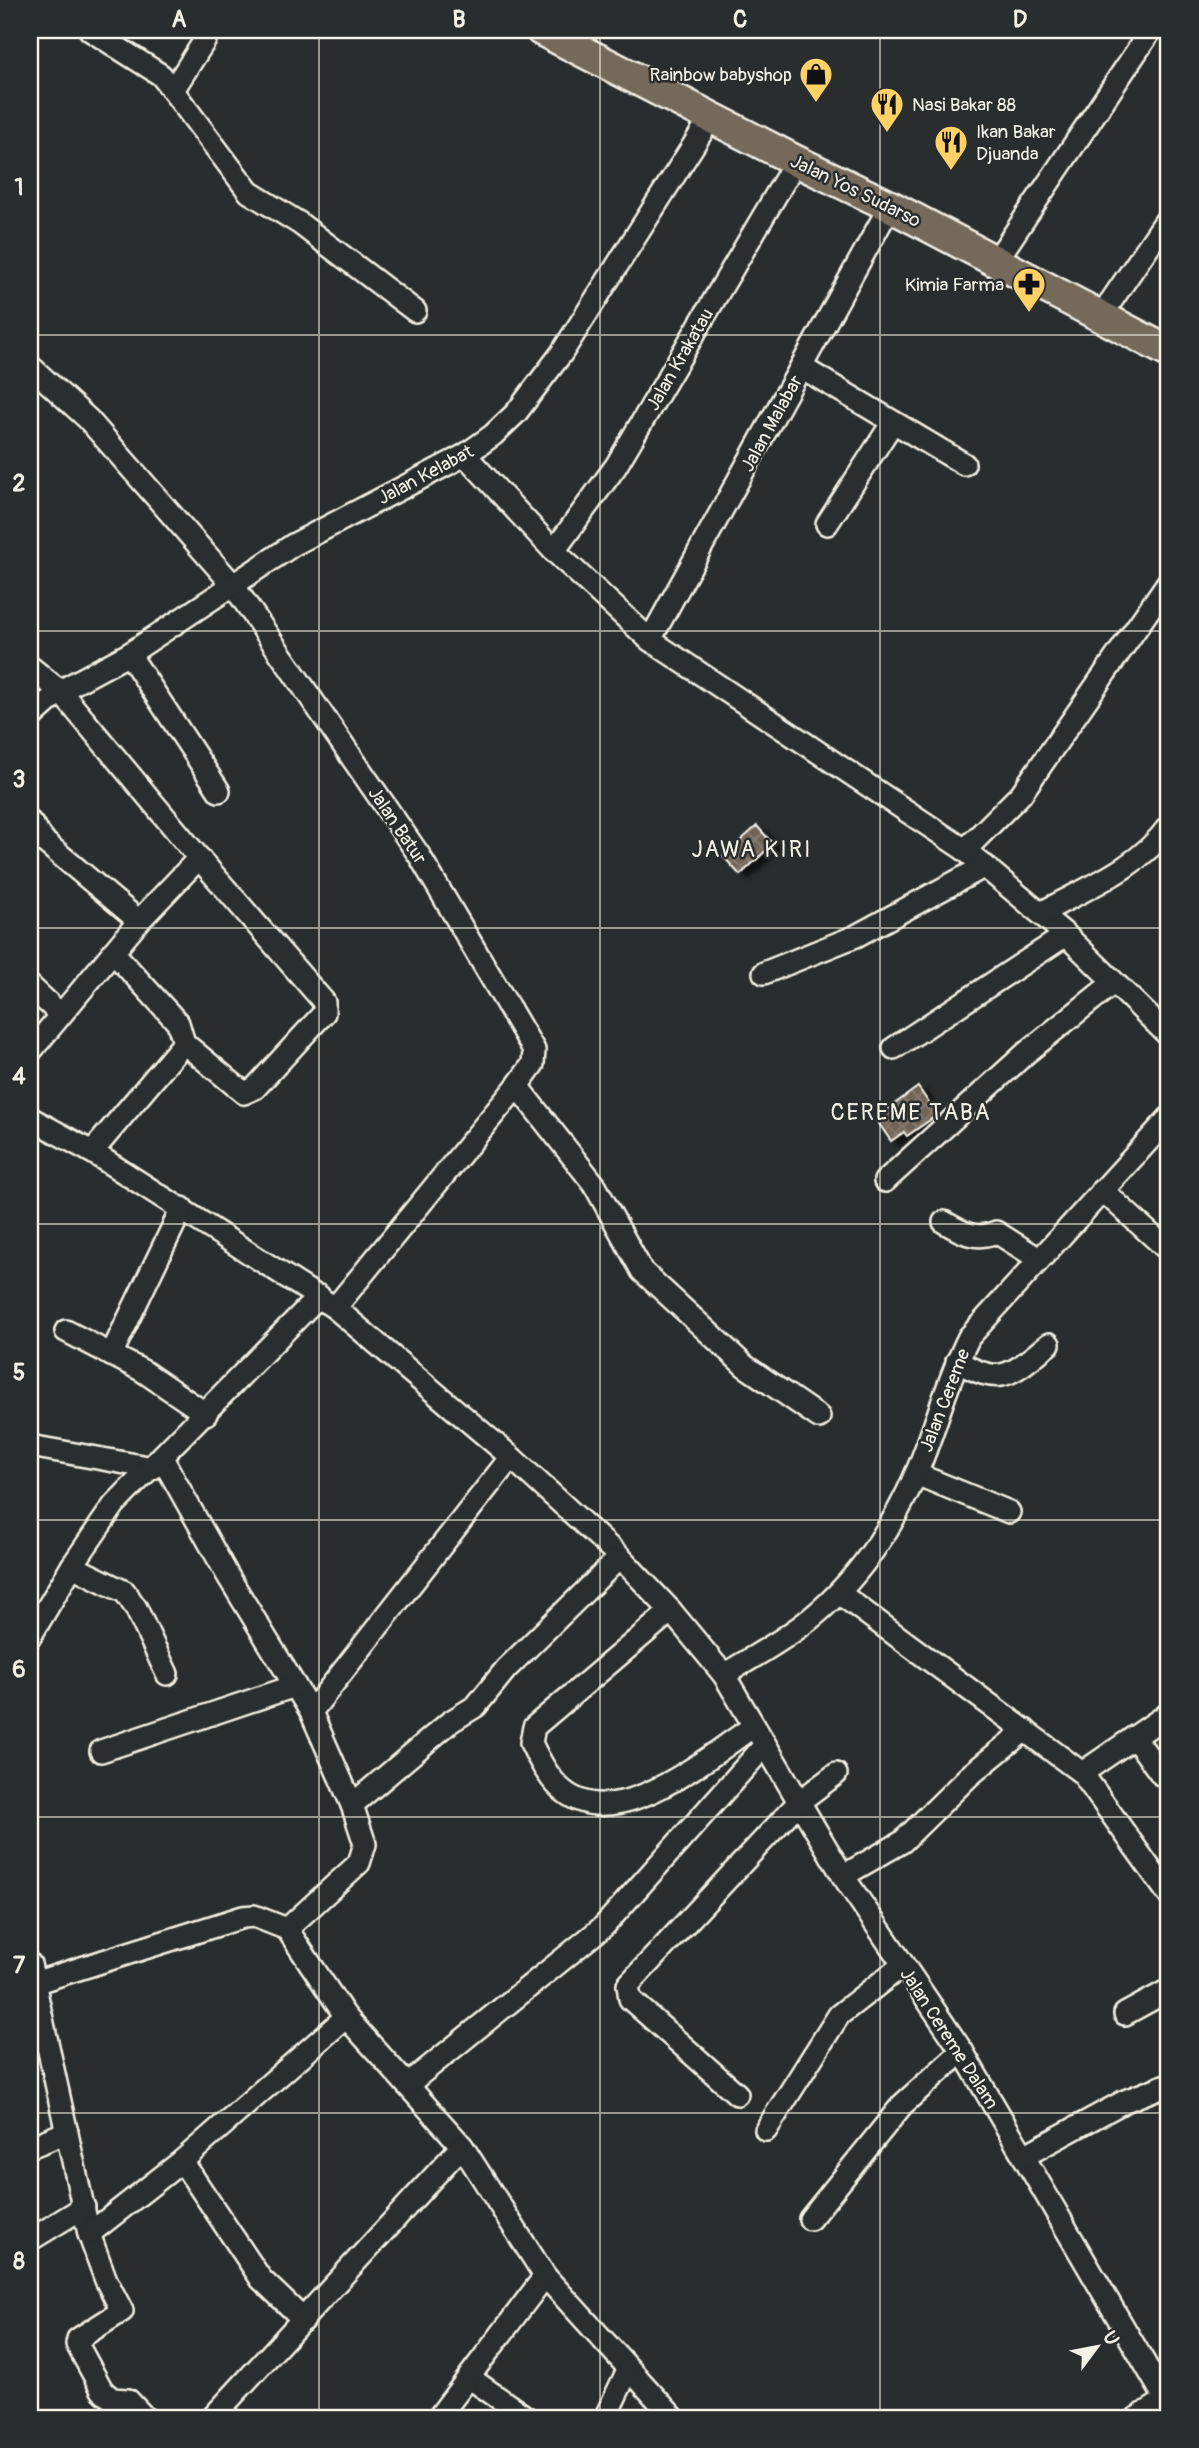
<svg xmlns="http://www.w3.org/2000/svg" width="1199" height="2448" viewBox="0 0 1199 2448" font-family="Pangolin,sans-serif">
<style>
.building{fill:url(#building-cross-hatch);stroke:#f4f1e8;stroke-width:2;filter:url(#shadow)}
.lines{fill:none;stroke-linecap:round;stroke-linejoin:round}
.minor-casing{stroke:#f4f1e8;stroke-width:26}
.highway-casing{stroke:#f4f1e8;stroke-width:35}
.minor{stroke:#2a2d2e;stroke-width:21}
.highway{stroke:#746a5a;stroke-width:30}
.grid{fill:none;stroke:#f4f1e8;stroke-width:2;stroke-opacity:0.55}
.labels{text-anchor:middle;stroke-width:5;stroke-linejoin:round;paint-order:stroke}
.poi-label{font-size:19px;fill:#f4f1e8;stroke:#2a2d2e;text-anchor:end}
.street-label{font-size:19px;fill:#f4f1e8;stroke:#2a2d2e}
.quarter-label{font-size:23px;letter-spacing:2px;fill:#f4f1e8;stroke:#2a2d2e}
.neatline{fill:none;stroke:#f4f1e8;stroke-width:2.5}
.grid-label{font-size:23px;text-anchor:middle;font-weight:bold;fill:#f4f1e8}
</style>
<defs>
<pattern id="building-cross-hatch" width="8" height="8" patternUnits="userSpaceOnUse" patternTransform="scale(1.75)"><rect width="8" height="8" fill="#716357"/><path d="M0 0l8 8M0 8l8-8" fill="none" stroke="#867a6f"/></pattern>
<filter id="shadow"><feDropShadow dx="8" dy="4.5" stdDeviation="2" flood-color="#0009"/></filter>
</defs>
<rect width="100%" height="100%" fill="#2a2d2e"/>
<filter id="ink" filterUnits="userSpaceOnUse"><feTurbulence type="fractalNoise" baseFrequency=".0143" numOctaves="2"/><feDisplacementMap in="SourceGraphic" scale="14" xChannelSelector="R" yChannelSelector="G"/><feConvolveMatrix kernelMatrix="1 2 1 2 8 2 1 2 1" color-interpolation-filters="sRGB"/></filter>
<g filter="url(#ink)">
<!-- building -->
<g class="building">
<polygon points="757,826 773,844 740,875 723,856"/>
<polygon points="918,1087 937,1115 907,1136 904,1132 891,1141 875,1118"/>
</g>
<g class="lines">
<defs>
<g id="minor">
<polyline points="90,30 161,75 249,192 299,223 415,311"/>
<polyline points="173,90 205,40"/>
<polyline points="996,261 1151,30"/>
<polyline points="1101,316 1169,216"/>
<polyline points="30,366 88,419 233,585 419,855 534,1050 533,1064 517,1086 335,1308"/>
<polyline points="801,367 964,464"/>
<polyline points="465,455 554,551 650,640 965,850 1066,935 1169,1036"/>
<polyline points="827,524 893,422"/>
<polyline points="554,551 616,466 796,161"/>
<polyline points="650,640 890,206"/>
<polyline points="129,654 219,791"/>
<polyline points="30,667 60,691 199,858 324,1002 324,1013 255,1088 244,1093 184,1043"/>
<polyline points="30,718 60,691 129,654 293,545 465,455 493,435 516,413 561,354 712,116"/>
<polyline points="30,822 46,843 139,921"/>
<polyline points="965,850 1021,794 1169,581"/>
<path d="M 1041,913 C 1086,888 1138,869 1169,826"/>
<polyline points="764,973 856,936 985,866"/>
<polyline points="30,986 60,1014"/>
<polyline points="894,1048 1066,935"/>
<polyline points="30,1052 139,921 199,858"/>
<polyline points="517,1086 594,1184 642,1271 745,1366 819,1417"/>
<polyline points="30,1118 92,1152 335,1308 511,1457 620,1557 671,1611 724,1675 843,1876 962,2051 1169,2405"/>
<polyline points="92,1152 184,1043 178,1023 113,952"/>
<polyline points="885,1181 1026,1053 1113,983"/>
<polyline points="1102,1190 1169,1251"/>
<path d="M 944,1222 C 961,1232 976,1241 996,1232 L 1039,1259"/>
<polyline points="66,1331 143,1371 206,1414"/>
<polyline points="111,1355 182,1208"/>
<path d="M 957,1361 C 1003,1388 1011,1374 1049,1344"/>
<polyline points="30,1446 153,1468"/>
<polyline points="511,1457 311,1712 352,1805 365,1844 359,1863 287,1929 346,2017 462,2146 545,2276 674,2418"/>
<polyline points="162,1458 228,1576 311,1712"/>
<polyline points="916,1474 1009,1512"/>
<polyline points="72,1566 125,1592 136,1608 167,1674"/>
<polyline points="839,1593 1082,1773 1169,1895"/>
<path d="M 671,1611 L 534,1727 L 531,1743 C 538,1758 548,1777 560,1788 C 614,1839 707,1757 754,1726"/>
<polyline points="30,1637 72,1566 114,1505 319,1296"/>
<path d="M 724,1675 C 746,1661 770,1648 791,1633 C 846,1596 889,1536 915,1476 C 935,1431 946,1382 969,1337 L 1169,1118"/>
<polyline points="1134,1737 1162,1775"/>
<polyline points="101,1751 295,1686"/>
<polyline points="1082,1773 1168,1714"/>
<polyline points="352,1805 450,1722 476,1706 506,1669 620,1557"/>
<polyline points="843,1876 902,1842 969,1776 1025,1730"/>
<polyline points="30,1964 89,2234 106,2280 122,2311 78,2339 77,2344 102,2390 112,2399 128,2400 145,2418"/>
<polyline points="34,1983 243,1917 254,1916 287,1929"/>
<polyline points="1125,2014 1169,1990"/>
<polyline points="407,2085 604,1926 765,1745"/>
<polyline points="737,2094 630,1999 628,1985 799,1802 836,1774"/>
<polyline points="766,2130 839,2015 903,1965"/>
<polyline points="30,2147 67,2132"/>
<polyline points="1024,2156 1125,2101 1169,2084"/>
<polyline points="182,2161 261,2279 304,2320"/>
<polyline points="810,2219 902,2105 962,2051"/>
<polyline points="89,2234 182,2161 346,2017"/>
<polyline points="30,2240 84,2207"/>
<polyline points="470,2378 527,2418"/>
<polyline points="212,2418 462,2146"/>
<polyline points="438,2418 545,2276"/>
<polyline points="605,2418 628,2370"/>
<polyline points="1137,2418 1166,2400"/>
</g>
<polyline id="highway" points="541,30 796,161 890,206 1169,352"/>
</defs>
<!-- minor casing -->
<use href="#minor" class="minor-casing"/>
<!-- highway casing -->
<use href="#highway" class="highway-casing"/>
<!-- minor -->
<use href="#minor" class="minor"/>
<!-- highway -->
<use href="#highway" class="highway"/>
</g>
</g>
<!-- grid -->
<path class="grid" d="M 319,30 L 319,2418M 600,30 L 600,2418M 880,30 L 880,2418M 30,335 L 1169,335M 30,631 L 1169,631M 30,928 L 1169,928M 30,1224 L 1169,1224M 30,1520 L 1169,1520M 30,1817 L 1169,1817M 30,2113 L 1169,2113"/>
<!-- icons -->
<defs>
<symbol id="shop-pin" viewBox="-11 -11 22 30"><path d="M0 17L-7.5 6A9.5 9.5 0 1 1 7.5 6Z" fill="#ffd166" stroke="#2a2d2e"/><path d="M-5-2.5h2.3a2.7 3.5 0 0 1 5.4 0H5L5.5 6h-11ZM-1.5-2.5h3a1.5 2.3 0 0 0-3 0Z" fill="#111"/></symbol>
<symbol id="restaurant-pin" viewBox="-11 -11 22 30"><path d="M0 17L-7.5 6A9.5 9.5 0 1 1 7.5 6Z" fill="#ffd166" stroke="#2a2d2e"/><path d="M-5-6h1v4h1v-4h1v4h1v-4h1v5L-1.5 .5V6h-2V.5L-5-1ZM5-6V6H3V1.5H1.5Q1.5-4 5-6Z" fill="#111"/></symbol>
<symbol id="pharmacy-pin" viewBox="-11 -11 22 30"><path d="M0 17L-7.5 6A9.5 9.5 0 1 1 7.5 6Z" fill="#ffd166" stroke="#2a2d2e"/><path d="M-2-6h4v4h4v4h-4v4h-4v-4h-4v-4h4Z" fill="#111"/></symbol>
</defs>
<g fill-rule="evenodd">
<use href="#shop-pin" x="797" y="55" width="38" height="52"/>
<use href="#restaurant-pin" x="868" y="85" width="38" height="52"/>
<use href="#restaurant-pin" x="932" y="123" width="38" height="52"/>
<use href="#pharmacy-pin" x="1010" y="265" width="38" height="52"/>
</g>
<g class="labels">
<!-- poi labels -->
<g class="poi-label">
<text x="792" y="81">Rainbow babyshop</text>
<text x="912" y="111" text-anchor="start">Nasi Bakar 88</text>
<text x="976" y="138" text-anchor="start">Ikan Bakar<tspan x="976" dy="22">Djuanda</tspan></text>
<text x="1004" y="291">Kimia Farma</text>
</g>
<!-- street labels -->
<g class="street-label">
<text transform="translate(856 190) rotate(26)" y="7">Jalan Yos Sudarso</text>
<text transform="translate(679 359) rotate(-60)" y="7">Jalan Krakatau</text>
<text transform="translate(771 423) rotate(-61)" y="7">Jalan Malabar</text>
<text transform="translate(425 474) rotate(-28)" y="7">Jalan Kelabat</text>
<text transform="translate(398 825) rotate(56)" y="7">Jalan Batur</text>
<text transform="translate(944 1400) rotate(-69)" y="7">Jalan Cereme</text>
<text transform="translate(950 2038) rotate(57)" y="7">Jalan Cereme Dalam</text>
</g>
<!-- quarter labels -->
<g class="quarter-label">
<text x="752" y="857">JAWA KIRI</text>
<text x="911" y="1120">CEREME TABA</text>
</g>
</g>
<!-- margin -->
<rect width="1199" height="2448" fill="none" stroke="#2a2d2e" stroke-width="77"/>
<!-- north arrow -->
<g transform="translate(1097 2347) rotate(58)" stroke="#2a2d2e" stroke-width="5" paint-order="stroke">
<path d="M0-5L12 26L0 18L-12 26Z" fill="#f4f1e8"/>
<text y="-10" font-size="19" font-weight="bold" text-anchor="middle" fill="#f4f1e8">U</text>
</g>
<rect x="38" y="38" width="1122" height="2372" class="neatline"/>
<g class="grid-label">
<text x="179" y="27">A</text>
<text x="459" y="27">B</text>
<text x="740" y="27">C</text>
<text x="1020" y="27">D</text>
<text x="19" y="195">1</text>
<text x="19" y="491">2</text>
<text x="19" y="787">3</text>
<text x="19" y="1084">4</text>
<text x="19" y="1380">5</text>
<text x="19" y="1677">6</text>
<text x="19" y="1973">7</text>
<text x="19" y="2269">8</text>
</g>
</svg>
